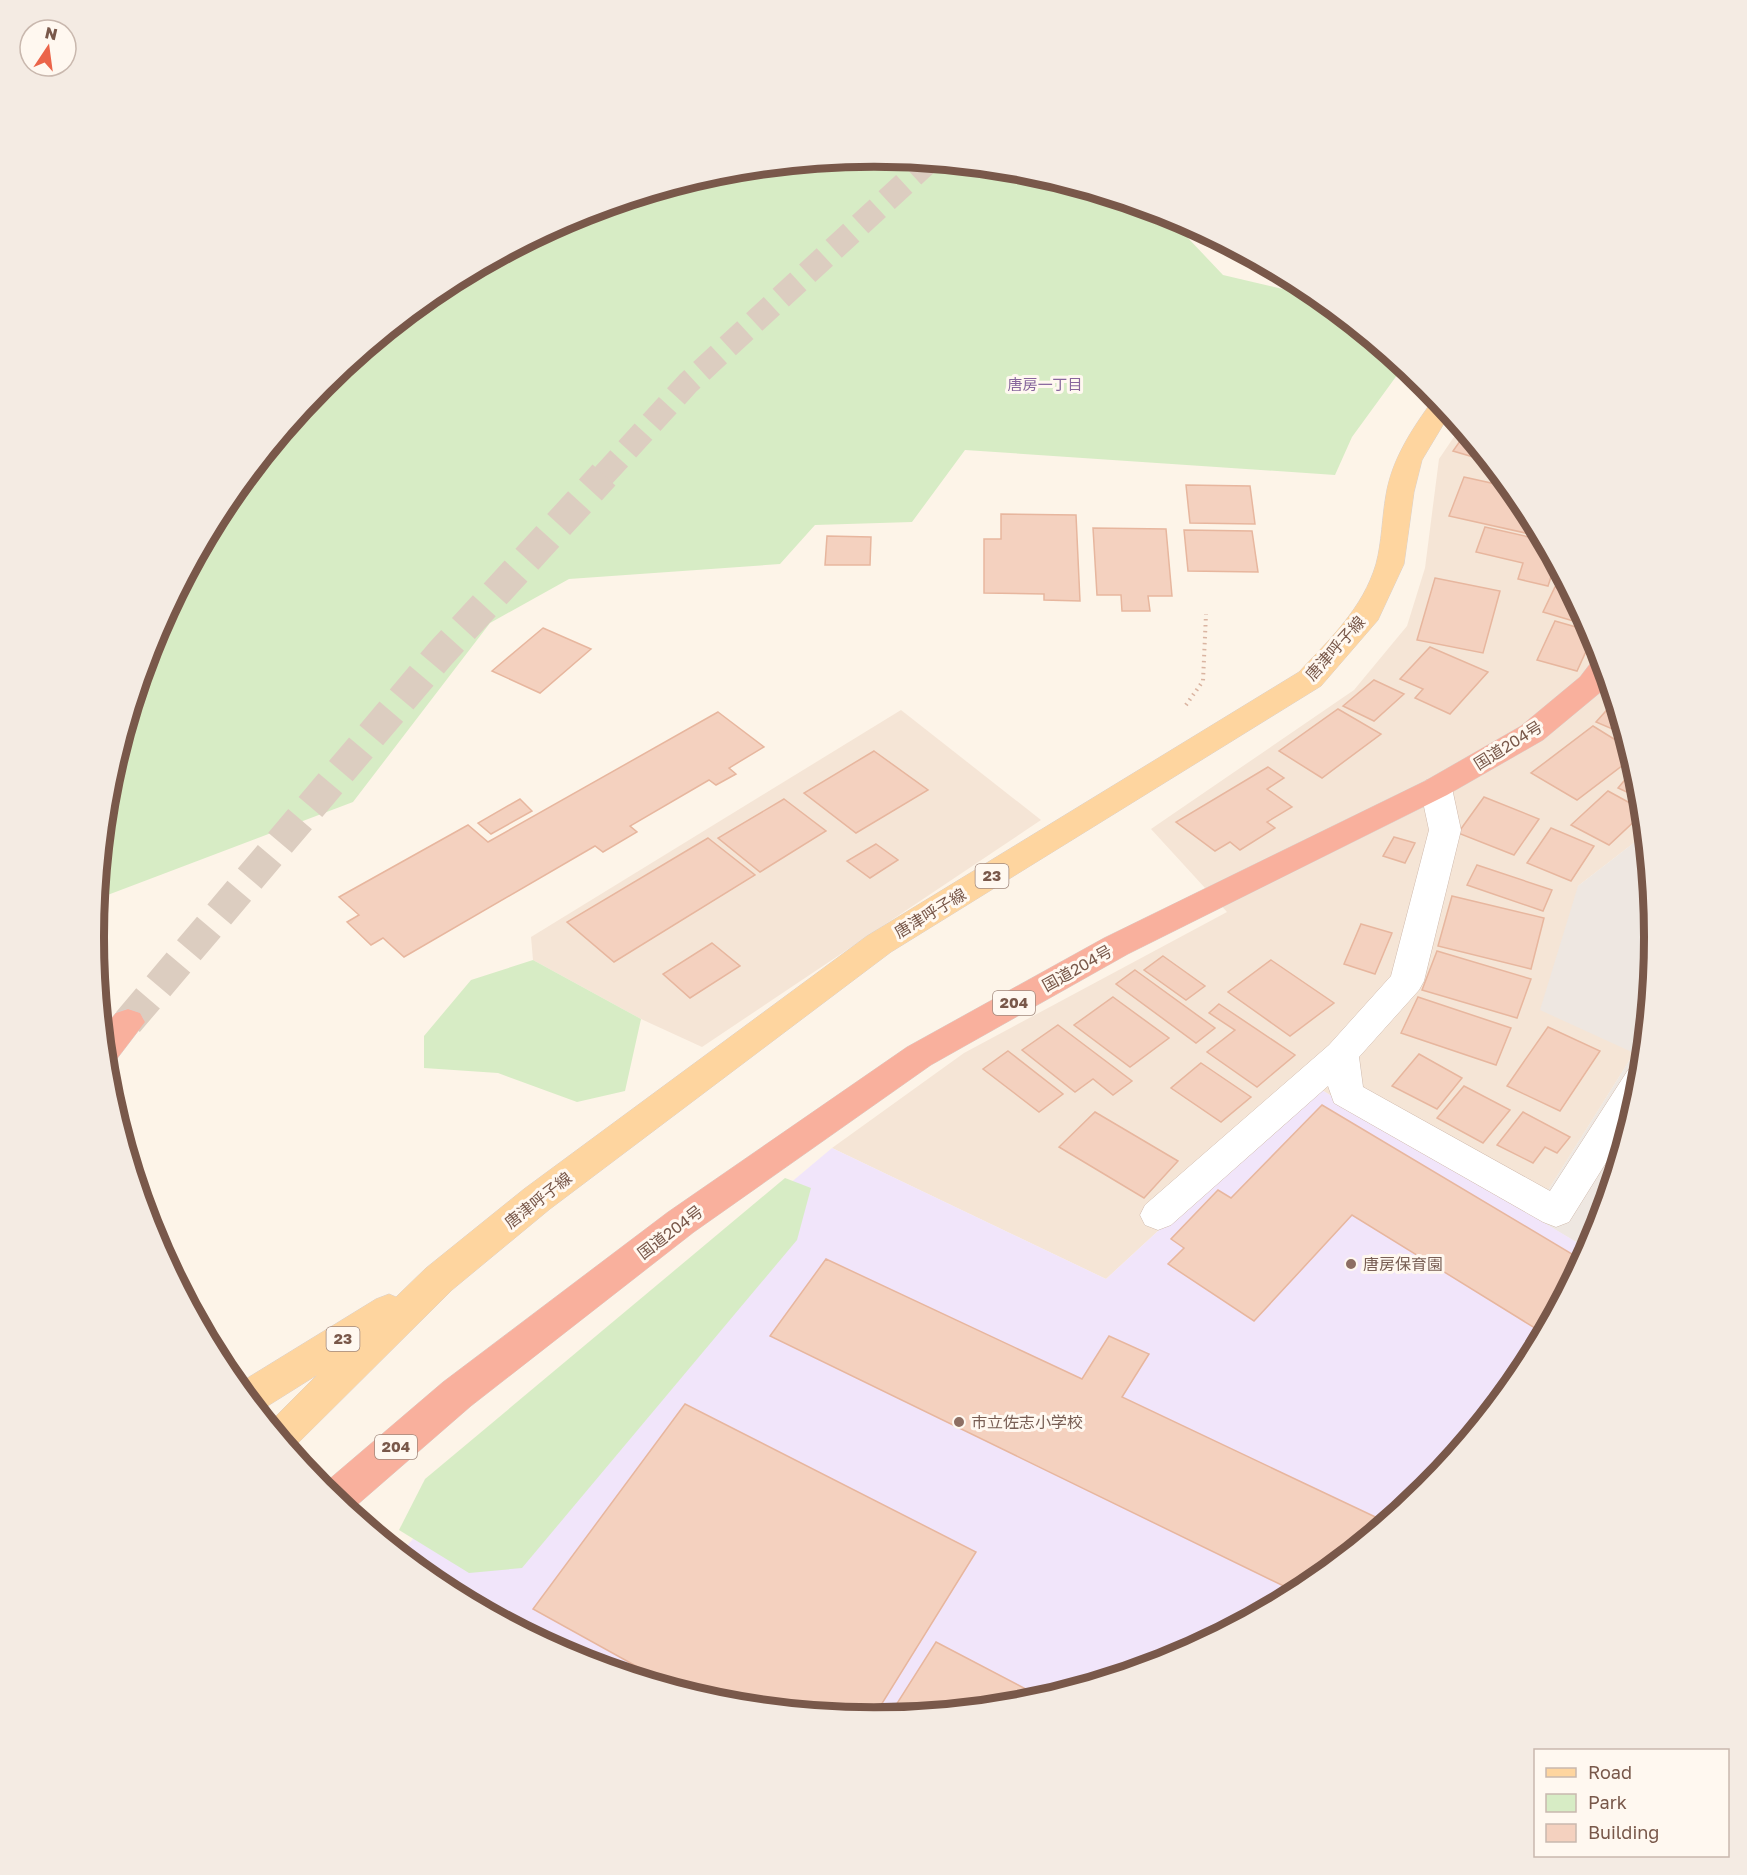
<svg xmlns="http://www.w3.org/2000/svg" width="1747" height="1875" viewBox="0 0 1747 1875" font-family="'Golos Text','Noto Sans JP',sans-serif">
<style>
.residential{fill:#f5e5d6}
.industrial{fill:#eee7e1}
.education{fill:#f1e5fa}
.green{fill:#d7ecc5}
.building{fill:#f4d1bf;stroke:#e7b69e;stroke-width:1.5}
.lines{fill:none;stroke-linecap:round;stroke-linejoin:round}
.highway-tunnel-far1{stroke:#dccdc0;stroke-width:24;stroke-dasharray:24 12;stroke-linecap:butt}
.highway-tunnel{stroke:#dccdc0;stroke-width:31;stroke-dasharray:31 16;stroke-linecap:butt}
.minor-casing{stroke:#d0baad;stroke-width:1}
.major-casing{stroke:#d9d0cc;stroke-width:1}
.highway-casing{stroke:#d9d0cc;stroke-width:1}
.path{stroke:#dab4a1;stroke-width:4;stroke-dasharray:1.5 4.5;stroke-linecap:butt}
.minor{fill:#fff;fill-rule:evenodd}
.major{fill:#fed59f;fill-rule:evenodd}
.highway{fill:#f9b09d;fill-rule:evenodd}
.education-dot{fill:#8d6e63;stroke:#fff8f0;stroke-width:2}
.labels{text-anchor:middle;stroke-width:6;stroke-linejoin:round;paint-order:stroke}
.far-neighbourhood-label{font-size:15px;fill:#87669c;stroke:#fff8f0}
.shield{fill:#fff8f0;stroke:#a1887c;stroke-width:1.5}
.shield-label{font-size:15px;font-weight:bold;fill:#79584a}
.street-label{font-size:16px;fill:#79584a;stroke:#fff8f0}
.education-label{font-size:16px;fill:#785e54;stroke:#fff8f0;text-anchor:start}
.rim{fill:none;stroke:#79584a;stroke-width:8}
</style>
<rect width="100%" height="100%" fill="#fdf4e8"/>
<!-- residential -->
<g class="residential">
<polygon points="1460,428 1523,504 1595,639 1639,786 1644,835 1578,886 1634,1053 1532,1216 1315,1086 1106,1279 832,1148 964,1053 1227,912 1151,829 1354,690 1407,626 1425,568 1439,459"/>
<polygon points="901,710 1041,820 702,1047 641,1019 533,960 531,937"/>
</g>
<!-- industrial -->
<polygon class="industrial" points="1644,835 1654,938 1639,1090 1594,1236 1588,1249 1532,1216 1634,1053 1540,1010 1578,886"/>
<!-- education -->
<polygon class="education" points="1315,1086 1588,1249 1522,1371 1425,1490 1307,1587 1172,1659 1025,1703 873,1718 721,1703 575,1658 440,1586 400,1554 536,1396 832,1148 1106,1279"/>
<!-- green -->
<g class="green">
<polygon points="874,157 1026,172 1171,216 1169,218 1223,275 1317,297 1403,367 1352,437 1335,475 965,450 912,522 815,525 780,564 569,579 490,623 353,802 97,899 108,785 153,639 225,504 322,385 440,288 575,216 722,172"/>
<polygon points="533,960 641,1019 625,1091 577,1102 498,1073 424,1068 424,1036 471,980"/>
<polygon points="785,1178 811,1188 797,1240 522,1568 469,1573 399,1530 425,1479"/>
</g>
<!-- building -->
<g class="building">
<polygon points="1465,434 1487,461 1453,451"/>
<polygon points="1464,477 1509,487 1523,504 1539,536 1449,516"/>
<polygon points="1186,485 1250,486 1255,524 1190,523"/>
<polygon points="1001,514 1076,515 1080,601 1044,600 1044,594 984,593 984,539 1001,539"/>
<polygon points="1485,527 1542,540 1555,565 1548,586 1518,579 1523,563 1476,552"/>
<polygon points="1093,528 1166,529 1172,596 1148,596 1150,611 1122,611 1121,595 1097,595"/>
<polygon points="1184,530 1252,531 1258,572 1188,571"/>
<polygon points="827,536 871,537 870,565 825,565"/>
<polygon points="1435,578 1500,591 1483,653 1417,640"/>
<polygon points="1555,587 1567,590 1567,588 1587,625 1543,612"/>
<polygon points="1555,621 1590,631 1593,636 1577,671 1537,660"/>
<polygon points="543,628 591,649 540,693 492,671"/>
<polygon points="1430,647 1488,672 1450,714 1415,698 1423,689 1400,679"/>
<polygon points="1374,680 1404,694 1374,721 1343,706"/>
<polygon points="1614,702 1624,734 1596,722"/>
<polygon points="1338,709 1381,734 1322,778 1279,751"/>
<polygon points="718,712 764,747 729,768 736,774 716,785 709,780 630,826 637,832 603,852 595,846 404,957 383,938 371,945 347,922 359,915 339,897 468,825 488,842"/>
<polygon points="1593,726 1627,747 1631,759 1577,800 1531,773"/>
<polygon points="874,751 928,790 856,833 804,793"/>
<polygon points="1268,767 1284,778 1267,789 1292,807 1267,822 1275,828 1240,850 1230,842 1215,851 1176,822"/>
<polygon points="1634,769 1639,786 1640,798 1618,788"/>
<polygon points="1608,791 1641,809 1642,814 1609,845 1571,825"/>
<polygon points="1484,797 1539,819 1514,855 1458,833"/>
<polygon points="520,799 532,811 491,834 478,823"/>
<polygon points="784,799 826,831 760,872 718,838"/>
<polygon points="1551,828 1594,846 1571,881 1527,863"/>
<polygon points="1394,837 1415,843 1405,863 1383,856"/>
<polygon points="708,838 755,875 614,962 567,922"/>
<polygon points="876,844 898,860 870,878 847,861"/>
<polygon points="1477,865 1552,890 1543,911 1467,885"/>
<polygon points="1452,896 1544,918 1531,969 1438,946"/>
<polygon points="1361,924 1392,933 1375,974 1344,964"/>
<polygon points="712,943 740,966 690,998 663,974"/>
<polygon points="1437,951 1531,979 1517,1018 1422,990"/>
<polygon points="1163,956 1205,986 1186,1000 1144,970"/>
<polygon points="1271,960 1334,1003 1290,1036 1228,992"/>
<polygon points="1135,970 1215,1028 1196,1043 1116,984"/>
<polygon points="1113,997 1169,1038 1130,1067 1074,1025"/>
<polygon points="1418,997 1511,1028 1496,1065 1401,1033"/>
<polygon points="1219,1004 1295,1055 1257,1087 1207,1052 1235,1030 1209,1013"/>
<polygon points="1058,1025 1132,1081 1113,1095 1093,1079 1075,1092 1022,1050"/>
<polygon points="1548,1027 1600,1051 1560,1111 1507,1086"/>
<polygon points="1008,1051 1063,1094 1039,1112 983,1069"/>
<polygon points="1419,1054 1462,1078 1437,1109 1392,1086"/>
<polygon points="1201,1063 1251,1097 1221,1122 1171,1088"/>
<polygon points="1464,1086 1510,1110 1483,1143 1437,1118"/>
<polygon points="1322,1105 1582,1260 1543,1333 1352,1215 1254,1321 1168,1264 1184,1248 1171,1239 1218,1190 1231,1198"/>
<polygon points="1095,1112 1178,1161 1144,1198 1059,1147"/>
<polygon points="1523,1112 1570,1137 1557,1153 1545,1147 1533,1163 1497,1145"/>
<polygon points="826,1259 1082,1379 1109,1336 1149,1354 1122,1397 1386,1522 1307,1587 1296,1592 770,1336"/>
<polygon points="685,1404 976,1552 873,1718 721,1703 681,1691 533,1609"/>
<polygon points="936,1642 1043,1698 1025,1703 889,1716"/>
</g>
<g class="lines">
<!-- highway-tunnel-far1 -->
<polyline class="highway-tunnel-far1" points="603,476 688,383 928,162"/>
<!-- highway-tunnel -->
<polyline class="highway-tunnel" points="128,1022 441,653 604,475"/>
<defs>
<polygon id="minor" points="1436,777 1447,781 1452,788 1461,830 1424,981 1419,990 1359,1057 1363,1087 1550,1191 1628,1070 1641,1066 1639,1090 1627,1129 1569,1222 1556,1227 1543,1222 1334,1103 1328,1086 1171,1225 1158,1230 1145,1225 1140,1215 1145,1205 1329,1045 1391,976 1429,830 1420,788 1425,781"/>
<path id="major" d="M 1437,399 L 1449,415 L 1422,460 L 1414,492 L 1404,564 L 1378,620 L 1321,686 L 891,952 L 550,1209 L 452,1290 L 290,1451 L 268,1424 L 317,1375 L 258,1412 L 236,1385 L 376,1299 L 389,1294 L 396,1297 L 426,1268 L 524,1189 L 867,936 L 1299,672 C 1330,639 1363,608 1376,564 C 1382,542 1382,517 1386,495 C 1392,459 1412,429 1433,400 Z"/>
<g id="highway">
<polygon points="1600,658 1608,682 1602,691 1543,740 1447,795 1128,954 931,1065 694,1232 471,1406 349,1512 320,1487 443,1382 668,1212 907,1047 1104,938 1425,781 1521,726 1580,677 1593,660"/>
<polygon points="128,1009 140,1013 145,1022 116,1060 105,1063 102,1030 116,1013"/>
</g>
</defs>
<!-- minor casing -->
<use href="#minor" class="minor-casing"/>
<!-- major casing -->
<use href="#major" class="major-casing"/>
<!-- highway casing -->
<use href="#highway" class="highway-casing"/>
<!-- path -->
<polyline class="path" points="1186,705 1203,681 1206,614"/>
<!-- minor -->
<use href="#minor" class="minor"/>
<!-- major -->
<use href="#major" class="major"/>
<!-- highway -->
<use href="#highway" class="highway"/>
</g>
<!-- markers -->
<g class="education-dot">
<circle cx="1351" cy="1264" r="6"/>
<circle cx="959" cy="1422" r="6"/>
</g>
<g class="labels">
<!-- far-neighbourhood labels -->
<g class="far-neighbourhood-label">
<text x="1045" y="390">唐房一丁目</text>
</g>
<!-- shield labels -->
<g class="shield">
<rect x="975.5" y="864" width="33" height="24" rx="4.5"/>
<rect x="993" y="991" width="42" height="24" rx="4.5"/>
<rect x="326.5" y="1327" width="33" height="24" rx="4.5"/>
<rect x="375" y="1435" width="42" height="24" rx="4.5"/>
</g>
<g class="shield-label">
<text x="992" y="881">23</text>
<text x="1014" y="1008">204</text>
<text x="343" y="1344">23</text>
<text x="396" y="1452">204</text>
</g>
<!-- street labels -->
<g class="street-label">
<text transform="translate(1335 648) rotate(-48)" y="6">唐津呼子線</text>
<text transform="translate(1508 745) rotate(-32)" y="6">国道204号</text>
<text transform="translate(930 913) rotate(-31)" y="6">唐津呼子線</text>
<text transform="translate(1077 968) rotate(-29)" y="6">国道204号</text>
<text transform="translate(538 1200) rotate(-38)" y="6">唐津呼子線</text>
<text transform="translate(670 1232) rotate(-37)" y="6">国道204号</text>
</g>
<!-- education labels -->
<g class="education-label">
<text x="1363" y="1270">唐房保育園</text>
<text x="971" y="1428">市立佐志小学校</text>
</g>
</g>
<!-- crop -->
<path d="M0 0H1747V1875H0ZM104 937a770 770 0 1 1 1540 0a770 770 0 1 1-1540 0Z" fill="#f4ebe3" fill-rule="evenodd"/>
<path class="rim" d="M104 937a770 770 0 1 1 1540 0a770 770 0 1 1-1540 0Z"/>
<!-- legend -->
<rect x="1534" y="1749" width="195" height="108" fill="#fff8f0" stroke="#c9b8ae" stroke-width="1.5"/>
<rect x="1546" y="1768" width="30" height="9" fill="#fed59f" stroke="#c9b8ae" stroke-width="1.5"/>
<text x="1588" y="1779" font-size="18" fill="#79584a">Road</text>
<rect x="1546" y="1794" width="30" height="18" fill="#d7ecc5" stroke="#c9b8ae" stroke-width="1.5"/>
<text x="1588" y="1809" font-size="18" fill="#79584a">Park</text>
<rect x="1546" y="1824" width="30" height="18" fill="#f4d1bf" stroke="#c9b8ae" stroke-width="1.5"/>
<text x="1588" y="1839" font-size="18" fill="#79584a">Building</text>
<!-- north arrow -->
<g transform="translate(48 48) rotate(13)"><circle r="28" fill="#fff8f0" stroke="#c9b8ae" stroke-width="1.5"/>
<path d="M0-4.5L10 22L0 15L-10 22Z" fill="#eb6449"/>
<text y="-9" font-size="16" font-weight="bold" text-anchor="middle" fill="#79584a">N</text>
</g>
</svg>
